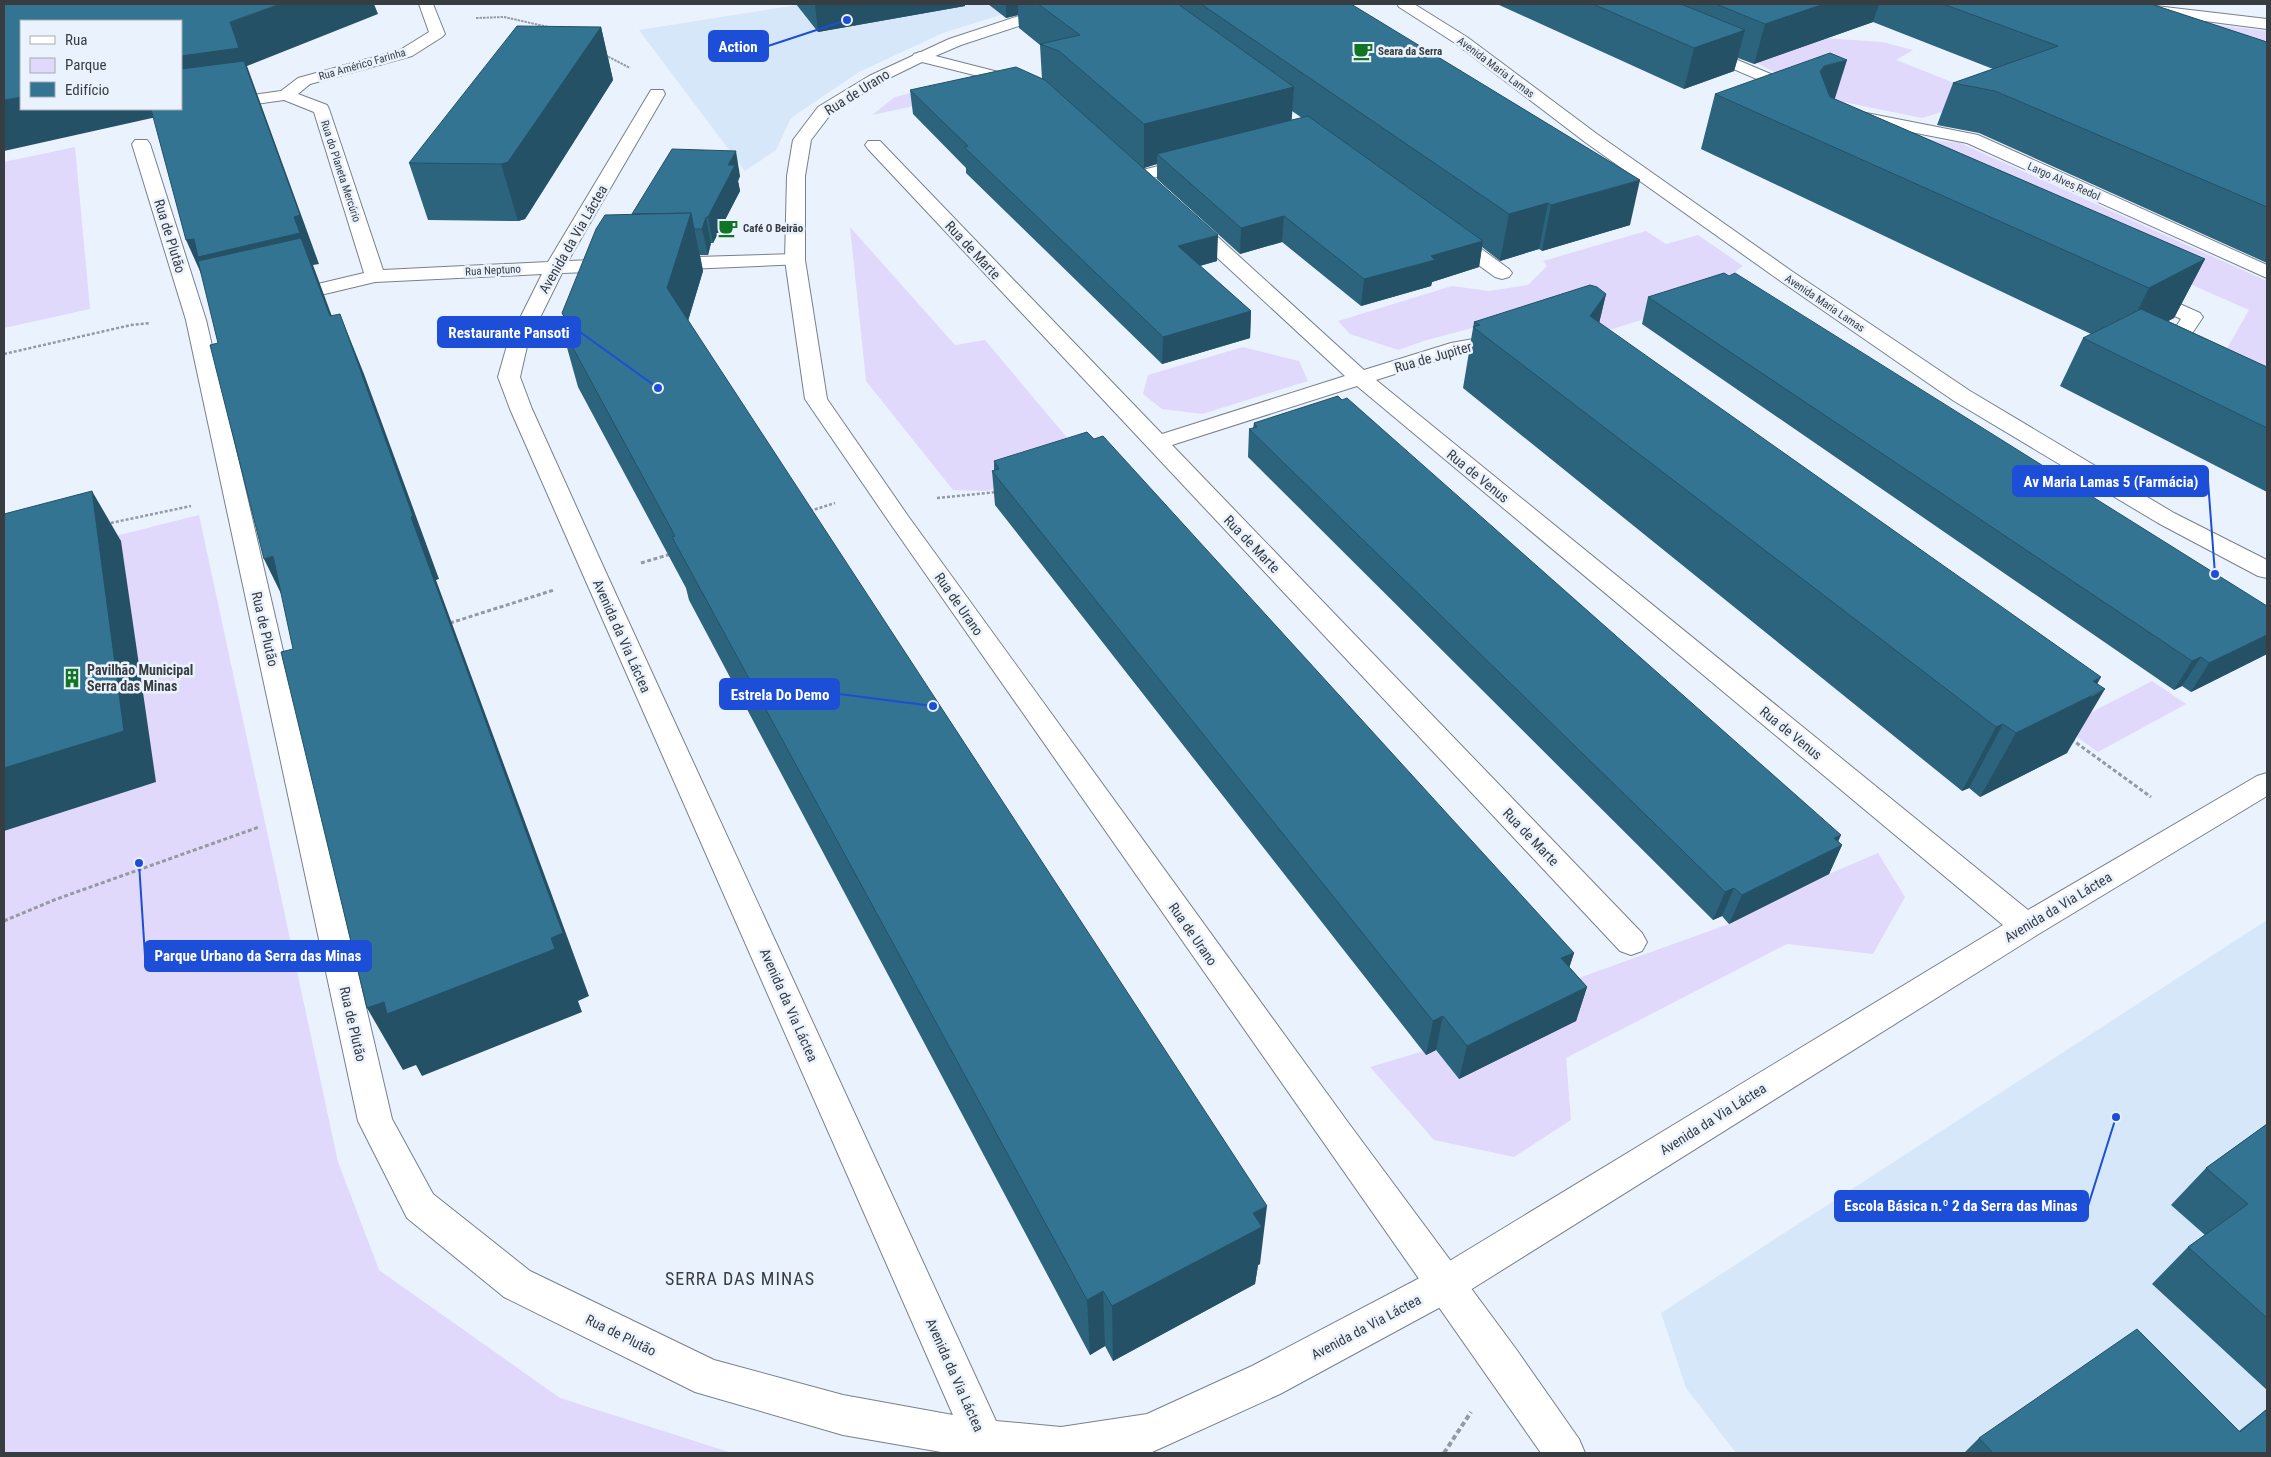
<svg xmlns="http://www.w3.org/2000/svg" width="2271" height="1457" viewBox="0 0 2271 1457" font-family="'Roboto Condensed',sans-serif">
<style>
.built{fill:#d6e7f9}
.green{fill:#e0d9fc}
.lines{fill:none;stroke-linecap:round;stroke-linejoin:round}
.street-casing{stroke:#77818c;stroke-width:2}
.secondary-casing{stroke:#77818c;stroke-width:2}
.path-far3{stroke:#939aa2;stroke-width:2;stroke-dasharray:2.5 1;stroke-linecap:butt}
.path-far2{stroke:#939aa2;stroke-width:2.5;stroke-dasharray:3 2;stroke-linecap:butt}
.path-far1{stroke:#939aa2;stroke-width:3;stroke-dasharray:4 2.5;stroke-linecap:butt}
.path{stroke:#939aa2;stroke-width:4;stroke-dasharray:5 3;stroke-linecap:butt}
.street{fill:#fff;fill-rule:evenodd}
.secondary{fill:#fff;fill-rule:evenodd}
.wall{fill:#2c647e;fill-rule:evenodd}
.shaded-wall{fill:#245166}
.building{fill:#337492;stroke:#245166}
.labels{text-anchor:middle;stroke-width:5;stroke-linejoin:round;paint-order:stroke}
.far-poi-label{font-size:11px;font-weight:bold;fill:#383d42;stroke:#eaf2fd;text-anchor:start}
.far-street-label{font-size:11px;fill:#383d42;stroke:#eaf2fd}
.street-label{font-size:14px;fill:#383d42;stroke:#eaf2fd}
.poi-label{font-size:14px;font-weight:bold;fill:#383d42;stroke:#eaf2fd;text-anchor:start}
.near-neighbourhood-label{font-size:18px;letter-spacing:1px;fill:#383d42;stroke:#eaf2fd}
.leader{fill:none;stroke:#1d4ed8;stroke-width:2}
.callout-dot{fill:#1d4ed8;stroke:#eaf2fd;stroke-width:2}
.callout{fill:#1d4ed8;stroke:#1d4ed8;stroke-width:2}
.callout-label{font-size:15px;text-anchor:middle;font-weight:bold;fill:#fff}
</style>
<rect width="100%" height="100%" fill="#eaf2fd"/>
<!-- built -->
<g class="built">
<polygon points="803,4 1043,4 1010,12 943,33 859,72 791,118 776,150 745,171 639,30"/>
<polygon points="2267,920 2267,1453 1736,1453 1686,1388 1661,1313"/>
</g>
<!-- green -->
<g class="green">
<polygon points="2171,19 2267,31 2267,52"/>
<polygon points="1692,29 1882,42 1913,50 1896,60 1990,97 1922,118 1824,98"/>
<polygon points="941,85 995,89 872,115 895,97"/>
<polygon points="1841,130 1960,143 2267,281 2267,394 2213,373 2249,310"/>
<polygon points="75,147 90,309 4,328 4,162"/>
<polygon points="850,227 955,345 985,340 1085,459 987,491 953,490 866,381"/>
<polygon points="1646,231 1666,244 1698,235 1743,266 1727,278 1719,296 1609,330 1510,318 1427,340 1398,350 1350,334 1338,321 1452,286 1489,291 1528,285 1547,266 1543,261"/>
<polygon points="1243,347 1299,361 1308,381 1202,414 1162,409 1143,394 1148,375"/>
<polygon points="199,515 338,1162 379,1270 560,1398 732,1453 4,1453 4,564"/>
<polygon points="2152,681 2186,704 2098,752 2063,727"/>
<polygon points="1878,853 1905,897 1873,954 1787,944 1566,1058 1571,1120 1514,1157 1434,1140 1370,1067 1434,1048 1459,1079 1575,1021 1548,989 1729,924 1829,874"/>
</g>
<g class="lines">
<defs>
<g id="street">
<polygon points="419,4 433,4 445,34 442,37 412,56 310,84 298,94 327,105 329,109 383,270 548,262 651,90 663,90 665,94 568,261 618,259 625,261 628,265 625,269 618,271 562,273 528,342 520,377 532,409 608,577 996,1421 1061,1427 1147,1414 1252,1366 1433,1271 2003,925 1357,386 1172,445 1642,933 1647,942 1642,951 1631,955 1620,951 868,149 865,145 868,141 880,141 1162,434 1345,376 1183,226 1181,222 1183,218 1190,216 1197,218 1364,370 1451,343 1507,333 1514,335 1517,339 1514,343 1461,353 1376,380 2028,910 2257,776 2267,773 2267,796 2037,935 1459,1297 1280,1394 1150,1453 947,1453 843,1435 695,1392 504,1297 407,1218 358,1121 186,320 132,144 135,140 147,140 150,144 206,320 392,1119 433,1194 530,1271 714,1360 843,1395 953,1415 584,577 510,409 498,377 508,342 542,274 375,282 287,303 280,301 277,297 280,293 364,273 314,112 284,100 174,116 155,113 153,109 181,109 181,105 281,91 298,78 400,50 429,32"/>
<polygon points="1702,45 1804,88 1806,91 1804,94 1792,94 1696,53 1694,50 1696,47"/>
<polygon points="920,52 1014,76 1028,82 1030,85 1028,88 1022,90 1002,82 914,60 912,57 914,54"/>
<polygon points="1851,110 1978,135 2267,265 2267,278 1967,143 1845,119 1843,115 1845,111"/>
<polygon points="1192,158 1198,159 1201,163 1198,167 1140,181 1134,180 1131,176 1134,172"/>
<polygon points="1451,230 1458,232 1509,269 1512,273 1509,277 1502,279 1495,277 1444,240 1442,236 1444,232"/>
<polygon points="795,254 802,256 805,260 802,264 664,270 657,268 654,264 657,260 664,258"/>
<polygon points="2144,288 2200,313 2203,317 2171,365 2164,367 2157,365 2153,361 2181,319 2137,298 2134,294 2137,290"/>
</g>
<g id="secondary">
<polygon points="1071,4 1098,4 1096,7 1031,22 961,45 926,60 881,82 830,115 811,140 805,176 805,260 827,399 908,516 1347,1121 1516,1349 1579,1439 1585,1453 1541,1453 892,526 805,399 785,260 787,176 793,140 818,107 869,76 949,39 1022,15"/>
<polygon points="1397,4 1414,4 1467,37 1597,134 1793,272 1970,391 2174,513 2267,560 2267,578 2258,576 2158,523 1954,401 1779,280 1585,142 1455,43 1399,7"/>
<polygon points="2097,4 2139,4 2267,19 2267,29 2104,8 2099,7"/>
</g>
</defs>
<!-- street casing -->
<use href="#street" class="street-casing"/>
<!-- secondary casing -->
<use href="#secondary" class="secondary-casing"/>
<!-- path-far3 -->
<g class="path-far3">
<polyline points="476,18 504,17 553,28"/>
<polyline points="605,55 630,68"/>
</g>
<!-- path-far2 -->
<g class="path-far2">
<polyline points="4,354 131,325 150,323"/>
<polyline points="937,498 996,492"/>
<polyline points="810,511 835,503"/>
<polyline points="106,524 191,506"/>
</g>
<!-- path-far1 -->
<g class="path-far1">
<polyline points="641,563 671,554"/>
<polyline points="450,623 554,590"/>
<polyline points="2071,739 2151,797"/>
<polyline points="4,921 54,900 259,827"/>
</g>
<!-- path -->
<polyline class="path" points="1444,1453 1471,1412"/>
<!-- street -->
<use href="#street" class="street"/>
<!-- secondary -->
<use href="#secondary" class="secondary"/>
</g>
<!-- wall -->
<g class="wall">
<polygon points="796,4 965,4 965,6 818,32"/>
<path d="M 988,4 L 1351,4 L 1630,225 L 1542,251 L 1539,249 L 1500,261 L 1482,247 L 1479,267 L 1432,282 L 1431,286 L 1361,306 L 1282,242 L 1240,254 L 1157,179 L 1157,164 L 1144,168 L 1217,261 L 1200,266 L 1251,311 L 1250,338 L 1162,364 L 966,173 L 966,168 L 913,114 L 910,90 L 1042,79 L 1040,45 L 1019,28 L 1018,15 L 1006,18 ZM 1292,111 L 1302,118 L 1291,120 Z"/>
<polygon points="1497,4 2151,4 2267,42 2267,263 1979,133 1937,125 1953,83 1993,69 1873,22 1754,64 1738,58 1734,71 1684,89"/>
<polygon points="601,27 613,80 525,219 518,221 428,220 409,163"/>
<polygon points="1715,94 1835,99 2205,259 2174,318 2168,321 2267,367 2267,492 2060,386 2083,338 2091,334 1701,149"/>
<polygon points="740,176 738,181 740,191 713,243 711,243 708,255 700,255 703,271 688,321 1260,1264 1258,1265 1255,1284 1113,1361 1105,1346 1090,1355 689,600 686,588 578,387 561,326 566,325 562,313 632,214"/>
<polygon points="1606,294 1599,323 2097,684 2067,753 1980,797 1969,788 1962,791 1463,388 1474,322"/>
<polygon points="1648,297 2267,606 2267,654 2191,692 2182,686 2174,690 1642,324"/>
<polygon points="1254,423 1838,841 1842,845 1829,874 1729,924 1722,916 1713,920 1248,457 1249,429 1253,428"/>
<polygon points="994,461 1574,953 1569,967 1587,987 1576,1021 1459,1079 1436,1050 1426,1055 995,505 992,471 994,470"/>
<polygon points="2267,1124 2267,1390 2152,1284 2188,1247 2205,1235 2171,1205 2206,1168"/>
<polygon points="2267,1409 2267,1453 1964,1453 1979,1438 2239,1431"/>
</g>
<!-- shaded-wall -->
<g class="shaded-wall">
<polygon points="280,4 374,4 378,14 247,66 319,264 313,265 354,376 208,289 186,240 181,103 181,56 230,22"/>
<polygon points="815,4 965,4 965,6 818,32"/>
<polygon points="1006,4 1018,4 1018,15 1006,18"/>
<polygon points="1824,4 1879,4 1873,22 1754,64 1765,24"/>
<polygon points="601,27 613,80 525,219 518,221 501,164"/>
<polygon points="1745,30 1734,71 1684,89 1694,48"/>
<polygon points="1847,60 1830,114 1820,71 1824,66"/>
<polygon points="1294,87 1291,130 1157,154 1157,164 1144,168 1144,124"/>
<polygon points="21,97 21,109 158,109 161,116 4,151 4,100"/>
<polygon points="736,151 740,176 738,181 740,191 713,243 708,217 728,165"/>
<polygon points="1640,180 1630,225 1542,251 1551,205"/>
<polygon points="1548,203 1539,249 1500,261 1509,214"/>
<polygon points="691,213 703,271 680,347 667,288"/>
<polygon points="1284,216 1282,242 1240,254 1241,228"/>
<polygon points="706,217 711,243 708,255 702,229"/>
<polygon points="1218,235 1217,261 1177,272 1178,246"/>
<polygon points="1483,241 1479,267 1432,282 1431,286 1361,306 1364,279 1431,256"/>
<polygon points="2205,259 2174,318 2119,347 2149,288"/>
<polygon points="1606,294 1592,353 1590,316"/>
<polygon points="1251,311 1250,338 1162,364 1163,337"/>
<polygon points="340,314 364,374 439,579 436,580 589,996 578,1001 582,1012 422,1076 416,1065 403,1070 367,1008 411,517"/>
<polygon points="92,491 121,541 156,782 4,831 4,768"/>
<polygon points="273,556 295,622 264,559"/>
<polygon points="2267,634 2267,654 2191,692 2209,663"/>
<polygon points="2201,657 2182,686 2174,690 2192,661"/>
<polygon points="2101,677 2090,697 2105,689 2067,753 1980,797 2016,733 2093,681"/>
<polygon points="2003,724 1969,788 1962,791 1996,727"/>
<polygon points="1841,835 1835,849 1842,845 1829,874 1729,924 1742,895 1834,838"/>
<polygon points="1734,888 1722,916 1713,920 1725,892"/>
<polygon points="1574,953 1563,987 1561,958"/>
<polygon points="1587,987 1576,1021 1459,1079 1467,1046"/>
<polygon points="1443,1016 1436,1050 1426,1055 1433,1021"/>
<polygon points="1267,1206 1260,1264 1258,1265 1255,1284 1113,1361 1112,1306 1253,1213"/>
<polygon points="1103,1291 1105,1346 1090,1355 1087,1300"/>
</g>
<!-- building -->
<g class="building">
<polygon points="4,4 280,4 230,22 239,48 181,56 181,21 21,21 21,97 4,100"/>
<polygon points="1038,4 1178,4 1294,87 1144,124 1059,51 1040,44 1080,35"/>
<polygon points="1201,4 1351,4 1640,180 1551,205 1548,203 1509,214"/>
<polygon points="1593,4 1681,4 1745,30 1694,48"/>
<polygon points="1716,4 1824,4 1765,24"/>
<polygon points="1943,4 2151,4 2267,42 2267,207 1995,91 1953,83 2058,46"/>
<polygon points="517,26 601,27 508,162 501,164 409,163"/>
<polygon points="1830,53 1847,60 1824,66 1820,71 1830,97 2205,259 2149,288 1715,94"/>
<polygon points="244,61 300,215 294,217 300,233 198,257 194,239 186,240 151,109 181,109 181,69"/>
<polygon points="1016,67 1045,80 1218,235 1178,246 1251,311 1163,337 964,147 968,146 910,90"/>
<polygon points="1308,116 1483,241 1431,256 1435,260 1364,279 1284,216 1241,228 1157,154"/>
<polygon points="672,149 736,151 728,165 735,165 708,217 706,217 702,229 694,229 691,213 632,214"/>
<polygon points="691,213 667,288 1267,1206 1253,1213 1262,1227 1112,1306 1103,1291 1087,1300 672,537 675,536 561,326 569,324 562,313 596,229 605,215"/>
<polygon points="301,238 330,316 340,314 413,516 411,517 563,933 551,938 555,949 387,1014 384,1002 367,1008 281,652 293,649 273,556 264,559 210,345 218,343 198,261"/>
<polygon points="1724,273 1729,276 1735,273 2267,606 2267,635 2209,663 2201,657 2192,661 1648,297"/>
<polygon points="1590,285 1597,287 1606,294 1590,316 2101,677 2093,681 2105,689 2016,733 2003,724 1996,727 1473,327 1480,325 1474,322"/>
<polygon points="2141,309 2267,367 2267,428 2083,338"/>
<polygon points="1338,396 1342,400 1347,398 1841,835 1834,838 1842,845 1742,895 1734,888 1725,892 1249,429 1257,427 1254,423"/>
<polygon points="1087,432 1094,439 1103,436 1574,953 1561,958 1587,987 1467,1046 1443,1016 1433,1021 992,471 999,469 994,461"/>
<polygon points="92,491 124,731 4,768 4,514"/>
<polygon points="2267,1124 2267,1318 2188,1247 2248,1204 2206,1168"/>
<polygon points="2137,1329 2240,1432 2267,1409 2267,1453 1993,1453 1979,1438"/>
</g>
<!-- icons -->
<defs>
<symbol id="cafe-bare" viewBox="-9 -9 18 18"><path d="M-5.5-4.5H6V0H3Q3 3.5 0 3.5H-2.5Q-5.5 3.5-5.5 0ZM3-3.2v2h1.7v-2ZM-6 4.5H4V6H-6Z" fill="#117525" stroke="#eaf2fd" stroke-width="2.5" paint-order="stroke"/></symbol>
<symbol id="building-bare" viewBox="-9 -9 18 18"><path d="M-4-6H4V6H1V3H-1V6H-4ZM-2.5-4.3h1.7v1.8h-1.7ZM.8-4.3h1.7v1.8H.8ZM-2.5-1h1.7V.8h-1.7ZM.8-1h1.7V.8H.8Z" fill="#117525" stroke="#eaf2fd" stroke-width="2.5" paint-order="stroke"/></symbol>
</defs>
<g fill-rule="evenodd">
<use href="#cafe-bare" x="1349" y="37" width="28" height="28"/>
<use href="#cafe-bare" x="714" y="214" width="28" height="28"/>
<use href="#building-bare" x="58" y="664" width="28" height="28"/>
</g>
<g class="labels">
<!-- far-poi labels -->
<g class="far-poi-label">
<text x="1378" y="55">Seara da Serra</text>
<text x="743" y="232">Café O Beirão</text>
</g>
<!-- far-street labels -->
<g class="far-street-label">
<text transform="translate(362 64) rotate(-16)" y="4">Rua Américo Farinha</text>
<text transform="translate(1496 67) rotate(37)" y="4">Avenida Maria Lamas</text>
<text transform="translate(341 171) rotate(72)" y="4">Rua do Planeta Mercúrio</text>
<text transform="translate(2064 181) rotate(24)" y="4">Largo Alves Redol</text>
<text transform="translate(493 270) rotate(-3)" y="4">Rua Neptuno</text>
<text transform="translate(1825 303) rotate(34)" y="4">Avenida Maria Lamas</text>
</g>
<!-- street labels -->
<g class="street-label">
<text transform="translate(857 92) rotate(-32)" y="5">Rua de Urano</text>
<text transform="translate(170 236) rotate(73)" y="5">Rua de Plutão</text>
<text transform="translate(573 239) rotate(-60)" y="5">Avenida da Via Láctea</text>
<text transform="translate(973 250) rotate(47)" y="5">Rua de Marte</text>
<text transform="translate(1433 357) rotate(-16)" y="5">Rua de Jupiter</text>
<text transform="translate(1478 476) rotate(39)" y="5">Rua de Venus</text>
<text transform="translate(1252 544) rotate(46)" y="5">Rua de Marte</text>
<text transform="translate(959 604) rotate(55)" y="5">Rua de Urano</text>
<text transform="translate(265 629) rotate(77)" y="5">Rua de Plutão</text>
<text transform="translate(622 636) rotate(66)" y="5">Avenida da Via Láctea</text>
<text transform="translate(1791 733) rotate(39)" y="5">Rua de Venus</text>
<text transform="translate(1531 837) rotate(46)" y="5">Rua de Marte</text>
<text transform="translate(2058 907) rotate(-31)" y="5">Avenida da Via Láctea</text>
<text transform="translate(1193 934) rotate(55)" y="5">Rua de Urano</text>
<text transform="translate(789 1005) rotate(66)" y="5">Avenida da Via Láctea</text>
<text transform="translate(353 1024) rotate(77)" y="5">Rua de Plutão</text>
<text transform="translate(1713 1119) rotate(-32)" y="5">Avenida da Via Láctea</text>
<text transform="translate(1366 1327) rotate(-28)" y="5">Avenida da Via Láctea</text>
<text transform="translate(621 1335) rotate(26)" y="5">Rua de Plutão</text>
<text transform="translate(955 1375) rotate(66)" y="5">Avenida da Via Láctea</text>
</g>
<!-- poi labels -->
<g class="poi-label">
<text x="87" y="675">Pavilhão Municipal<tspan x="87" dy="16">Serra das Minas</tspan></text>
</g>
<!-- near-neighbourhood labels -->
<g class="near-neighbourhood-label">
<text x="740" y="1285">SERRA DAS MINAS</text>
</g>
</g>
<!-- callouts -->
<path class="leader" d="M847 20L768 46M658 388L580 332M2215 574L2208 481M933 706L839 694M139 863L145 956M2116 1117L2088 1206"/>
<g class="callout-dot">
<circle cx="847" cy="20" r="5"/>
<circle cx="658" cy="388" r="5"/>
<circle cx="2215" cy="574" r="5"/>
<circle cx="933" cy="706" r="5"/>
<circle cx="139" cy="863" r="5"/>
<circle cx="2116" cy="1117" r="5"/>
</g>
<g class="callout">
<rect x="709" y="31" width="59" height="30" rx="5"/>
<rect x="438" y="317" width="142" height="30" rx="5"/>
<rect x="2013" y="466" width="195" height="30" rx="5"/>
<rect x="720" y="679" width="119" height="30" rx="5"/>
<rect x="145" y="941" width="226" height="30" rx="5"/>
<rect x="1835" y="1191" width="253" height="30" rx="5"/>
</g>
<g class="callout-label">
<text x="738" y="52">Action</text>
<text x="509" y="338">Restaurante Pansoti</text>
<text x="2111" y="487">Av Maria Lamas 5 (Farmácia)</text>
<text x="780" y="700">Estrela Do Demo</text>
<text x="258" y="961">Parque Urbano da Serra das Minas</text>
<text x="1961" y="1211">Escola Básica n.º 2 da Serra das Minas</text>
</g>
<!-- border -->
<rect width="2271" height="1457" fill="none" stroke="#383d42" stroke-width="10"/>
<!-- legend -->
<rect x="20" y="20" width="162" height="90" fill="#eaf2fd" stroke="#a3aab2"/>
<rect x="30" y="36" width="25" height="8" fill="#ffffff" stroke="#a3aab2"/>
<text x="65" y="45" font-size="15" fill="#383d42">Rua</text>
<rect x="30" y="58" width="25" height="15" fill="#e0d9fc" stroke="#a3aab2"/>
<text x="65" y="70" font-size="15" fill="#383d42">Parque</text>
<rect x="30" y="82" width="25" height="15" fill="#337492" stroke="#a3aab2"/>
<text x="65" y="95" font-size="15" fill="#383d42">Edifício</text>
</svg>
